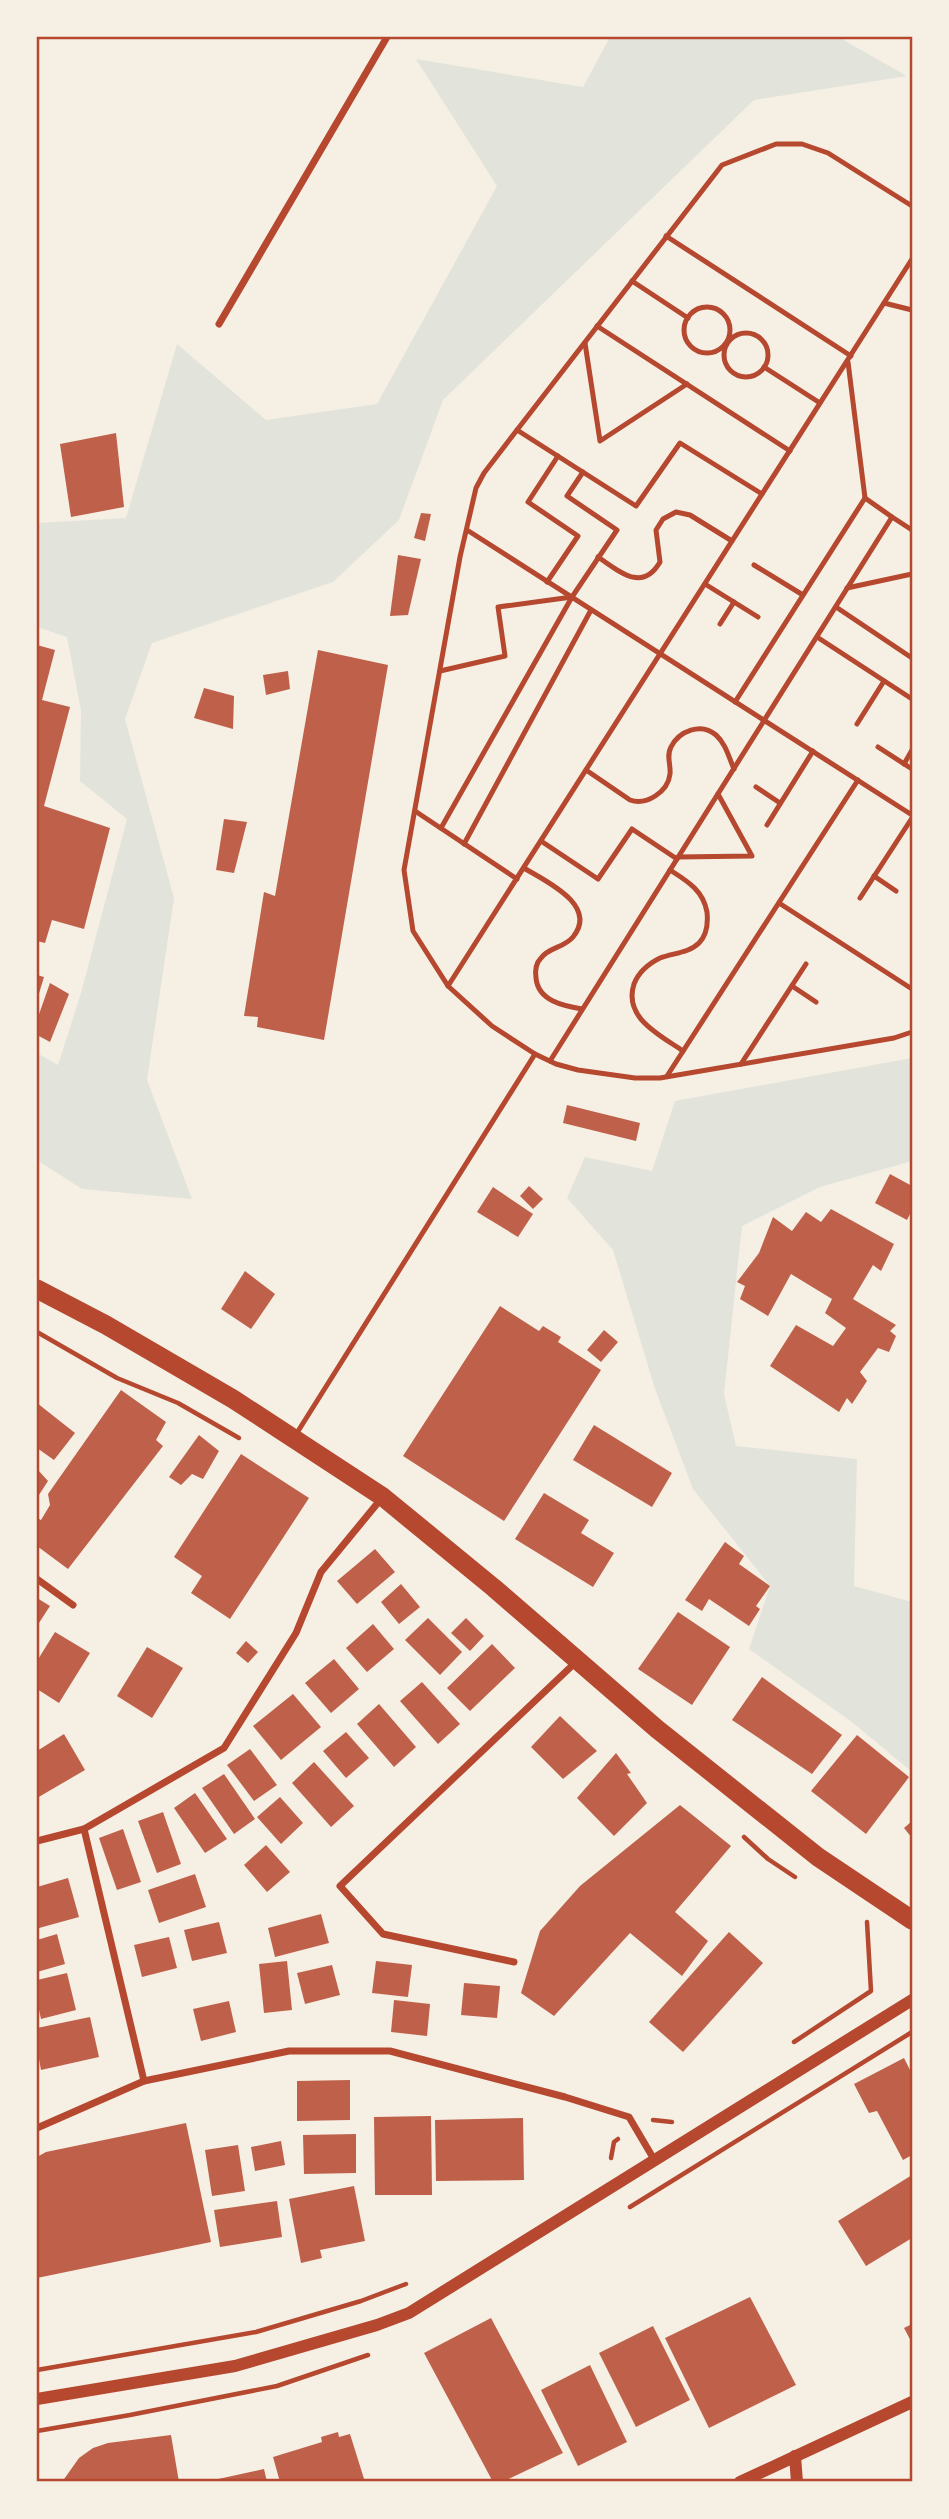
<svg xmlns="http://www.w3.org/2000/svg" width="949" height="2519" viewBox="0 0 949 2519" font-family="Lato,sans-serif">
<style>
.green{fill:#e2e4dc}
.building{fill:#bf614a}
.lines{fill:none;stroke-linecap:round;stroke-linejoin:round}
.path{stroke:#b5482f;stroke-width:4.5}
.service{stroke:#b5482f;stroke-width:5}
.minor{stroke:#b5482f;stroke-width:7}
.tertiary{stroke:#b5482f;stroke-width:12}
.trunk{stroke:#b5482f;stroke-width:19}
.neatline{fill:none;stroke:#b5482f;stroke-width:2.5}
</style>
<rect width="100%" height="100%" fill="#f6efe4"/>
<!-- green -->
<g class="green">
<polygon points="610,37 838,37 907,76 754,100 443,400 399,520 333,582 152,643 125,719 174,898 147,1080 192,1199 82,1189 37,1160 37,1053 58,1065 81,993 127,819 80,781 81,711 67,637 37,627 37,523 126,518 177,344 266,420 377,404 497,186 416,59 583,87"/>
<polygon points="912,1058 912,1161 820,1187 742,1226 724,1394 736,1446 857,1459 854,1586 912,1602 912,1772 852,1722 749,1649 770,1586 693,1489 655,1389 613,1250 567,1198 585,1157 652,1171 675,1101"/>
</g>
<!-- building -->
<g class="building">
<polygon points="116,433 124,507 71,517 60,444"/>
<polygon points="421,513 431,514 425,541 414,538"/>
<polygon points="398,555 421,559 408,615 390,616"/>
<polygon points="37,645 55,650 42,700 70,707 44,806 110,828 84,929 52,920 45,943 37,941"/>
<polygon points="318,650 388,665 324,1040 257,1027 258,1017 244,1016 264,892 275,896"/>
<polygon points="288,671 290,689 266,695 263,675"/>
<polygon points="204,688 234,696 233,729 194,718"/>
<polygon points="224,819 247,822 234,873 216,870"/>
<polygon points="37,975 44,977 37,1000"/>
<polygon points="50,983 69,994 50,1042 37,1035 37,1020"/>
<polygon points="567,1105 640,1123 636,1141 563,1123"/>
<polygon points="890,1174 912,1186 912,1210 907,1220 875,1203"/>
<polygon points="529,1186 543,1199 533,1209 520,1196"/>
<polygon points="493,1187 533,1214 518,1237 477,1212"/>
<polygon points="831,1209 894,1244 881,1271 873,1265 853,1299 896,1325 890,1331 896,1336 889,1352 878,1348 860,1372 867,1381 852,1404 847,1398 839,1412 770,1366 796,1325 833,1346 846,1328 825,1313 832,1299 791,1274 768,1316 740,1299 745,1286 737,1282 759,1253 773,1217 792,1231 806,1212 821,1222"/>
<polygon points="245,1271 275,1294 251,1329 221,1309"/>
<polygon points="500,1306 539,1331 543,1326 561,1337 558,1342 601,1370 504,1521 403,1456"/>
<polygon points="604,1330 618,1342 601,1362 587,1350"/>
<polygon points="121,1390 166,1422 156,1440 163,1446 68,1569 37,1546 37,1518 41,1520 50,1505 48,1494"/>
<polygon points="37,1403 75,1433 54,1460 37,1448"/>
<polygon points="594,1425 672,1473 652,1507 573,1460"/>
<polygon points="199,1435 219,1451 203,1479 192,1474 181,1485 169,1477"/>
<polygon points="241,1454 309,1498 230,1619 191,1593 202,1576 174,1557"/>
<polygon points="37,1469 48,1481 37,1498"/>
<polygon points="544,1493 589,1520 581,1533 614,1553 593,1587 515,1539"/>
<polygon points="725,1542 744,1556 739,1564 770,1586 756,1606 760,1609 749,1626 709,1599 702,1611 685,1600"/>
<polygon points="375,1549 395,1572 357,1604 337,1581"/>
<polygon points="401,1584 420,1607 399,1624 381,1602"/>
<polygon points="37,1598 50,1606 37,1626"/>
<polygon points="678,1612 730,1647 692,1705 638,1669"/>
<polygon points="428,1618 462,1652 440,1675 405,1640"/>
<polygon points="466,1618 484,1636 470,1651 451,1633"/>
<polygon points="373,1624 394,1649 367,1672 346,1648"/>
<polygon points="55,1632 90,1653 59,1703 37,1689 37,1661"/>
<polygon points="246,1641 258,1652 248,1663 236,1653"/>
<polygon points="492,1644 515,1668 470,1711 447,1688"/>
<polygon points="147,1647 183,1668 152,1718 117,1696"/>
<polygon points="334,1659 359,1689 331,1713 305,1683"/>
<polygon points="762,1677 842,1735 812,1774 732,1720"/>
<polygon points="422,1682 460,1724 438,1744 400,1701"/>
<polygon points="293,1694 321,1727 281,1760 253,1726"/>
<polygon points="379,1704 416,1747 394,1767 357,1724"/>
<polygon points="560,1716 597,1751 563,1779 531,1747"/>
<polygon points="346,1732 369,1758 346,1778 323,1751"/>
<polygon points="64,1734 85,1770 37,1798 37,1751"/>
<polygon points="857,1735 909,1777 866,1834 811,1791"/>
<polygon points="250,1749 277,1785 254,1801 227,1765"/>
<polygon points="616,1753 631,1773 627,1774 647,1803 614,1836 577,1798"/>
<polygon points="314,1762 354,1806 331,1827 292,1783"/>
<polygon points="224,1774 255,1819 234,1834 202,1788"/>
<polygon points="195,1793 227,1839 205,1853 174,1808"/>
<polygon points="280,1797 303,1823 281,1844 257,1817"/>
<polygon points="680,1805 731,1846 675,1912 708,1941 682,1976 630,1933 554,2016 521,1993 540,1931 580,1886"/>
<polygon points="163,1812 181,1864 157,1873 138,1821"/>
<polygon points="912,1821 912,1838 904,1828"/>
<polygon points="123,1829 141,1882 117,1890 99,1838"/>
<polygon points="266,1845 290,1872 267,1892 244,1865"/>
<polygon points="195,1874 206,1907 159,1923 148,1890"/>
<polygon points="68,1878 79,1917 39,1928 37,1887"/>
<polygon points="321,1914 329,1943 275,1957 268,1928"/>
<polygon points="219,1922 227,1953 192,1961 184,1930"/>
<polygon points="729,1932 763,1963 683,2052 649,2022"/>
<polygon points="57,1934 65,1964 37,1972 37,1940"/>
<polygon points="169,1937 177,1968 142,1977 134,1945"/>
<polygon points="287,1961 292,2010 264,2013 259,1964"/>
<polygon points="376,1961 412,1965 408,1997 372,1993"/>
<polygon points="332,1965 340,1995 305,2004 297,1973"/>
<polygon points="67,1973 76,2010 41,2019 37,2001 37,1980"/>
<polygon points="464,1983 500,1986 497,2018 461,2015"/>
<polygon points="394,2000 430,2004 427,2036 391,2032"/>
<polygon points="229,2001 236,2032 201,2041 193,2009"/>
<polygon points="90,2017 99,2057 41,2070 37,2048 37,2028"/>
<polygon points="904,2058 912,2074 912,2155 903,2160 877,2111 869,2113 854,2084"/>
<polygon points="350,2080 350,2120 297,2121 297,2081"/>
<polygon points="431,2116 432,2195 375,2195 374,2117"/>
<polygon points="523,2118 524,2180 436,2181 435,2120"/>
<polygon points="186,2123 211,2242 37,2278 37,2157 46,2152"/>
<polygon points="356,2134 356,2173 304,2174 303,2135"/>
<polygon points="281,2141 285,2165 255,2171 251,2147"/>
<polygon points="238,2145 245,2191 212,2196 205,2150"/>
<polygon points="912,2175 912,2238 866,2266 838,2221"/>
<polygon points="354,2186 365,2241 320,2250 322,2258 301,2263 289,2199"/>
<polygon points="277,2201 282,2237 220,2247 214,2210"/>
<polygon points="750,2297 796,2385 709,2428 665,2338"/>
<polygon points="491,2318 563,2453 502,2482 493,2482 424,2353"/>
<polygon points="912,2324 912,2343 904,2328"/>
<polygon points="653,2326 690,2400 636,2427 599,2353"/>
<polygon points="590,2365 627,2442 578,2466 541,2390"/>
<polygon points="338,2432 339,2437 350,2434 365,2482 280,2482 273,2457 322,2442 321,2437"/>
<polygon points="171,2435 179,2482 62,2482 79,2458 93,2448 108,2443"/>
<polygon points="264,2469 267,2482 209,2482 209,2481"/>
</g>
<g class="lines">
<!-- path -->
<g class="path">
<polyline points="37,1332 117,1378 178,1403 239,1438"/>
<polyline points="744,1837 768,1859 795,1877"/>
<polyline points="794,2042 871,1991 867,1922"/>
<polyline points="653,2120 672,2122"/>
<polyline points="611,2158 614,2142 618,2139"/>
<polyline points="630,2207 912,2032"/>
<polyline points="37,2370 256,2332 361,2301 406,2284"/>
<polyline points="37,2431 130,2415 277,2386 368,2355"/>
</g>
<!-- service -->
<g class="service">
<polyline points="912,206 828,153 802,144 776,144 722,165 517,430 484,473 476,488 460,557 404,870 413,931 448,986 492,1026 535,1054 556,1064 578,1070 635,1078 660,1078 894,1038 912,1032"/>
<polyline points="666,236 851,356"/>
<polyline points="632,281 688,318"/>
<polyline points="884,303 912,310"/>
<circle cx="707" cy="330" r="23"/>
<polyline points="597,326 790,451"/>
<circle cx="746" cy="355" r="22"/>
<polyline points="585,343 600,441 687,384"/>
<polyline points="764,367 820,403"/>
<polyline points="517,430 636,506 680,443 762,494"/>
<polyline points="865,498 892,517"/>
<polyline points="467,530 912,815"/>
<path d="M 598,557 C 619,571 642,593 660,562 L 656,530 L 663,519 L 676,512 L 690,515 L 732,541"/>
<polyline points="754,565 803,595"/>
<polyline points="547,582 578,536 528,502 558,456"/>
<polyline points="705,584 758,617"/>
<polyline points="847,588 912,574"/>
<polyline points="836,607 912,658"/>
<polyline points="720,624 734,602"/>
<polyline points="817,637 912,699"/>
<polyline points="440,671 505,656 498,607 572,597"/>
<polyline points="735,702 865,498 848,362"/>
<polyline points="857,724 884,681"/>
<polyline points="878,747 912,769"/>
<polyline points="904,764 912,750"/>
<path d="M 586,770 L 630,800 C 646,806 668,792 670,774 C 671,764 666,756 671,747 C 679,731 701,722 716,735 C 726,744 729,758 734,769"/>
<polyline points="756,787 780,803"/>
<polyline points="415,811 517,879"/>
<polyline points="767,825 813,751"/>
<polyline points="441,828 572,597 617,530 567,496 583,472"/>
<polyline points="541,841 598,879 632,829 677,859"/>
<polyline points="464,844 591,610"/>
<polyline points="678,857 752,856 718,794"/>
<path d="M 524,868 C 545,881 599,905 573,937 C 564,948 549,947 541,958 C 536,963 535,971 536,978 C 538,1001 564,1006 582,1009"/>
<path d="M 670,870 C 687,881 703,890 707,912 C 708,922 707,935 699,943 C 689,953 673,953 660,958 C 648,964 639,971 634,984 C 623,1018 660,1035 683,1051"/>
<polyline points="874,876 896,891"/>
<polyline points="860,898 912,818"/>
<polyline points="779,903 912,989"/>
<polyline points="448,986 912,259"/>
<polyline points="792,986 816,1002"/>
<polyline points="550,1061 892,517 912,530"/>
<polyline points="741,1064 806,964"/>
<polyline points="667,1076 858,780"/>
<polyline points="295,1436 535,1054"/>
</g>
<!-- minor -->
<g class="minor">
<polyline points="219,324 387,37"/>
<polyline points="37,1579 73,1605"/>
<polyline points="84,1829 144,2081"/>
<polyline points="37,1841 84,1829 224,1748 296,1633 321,1572 381,1499"/>
<polyline points="514,1962 383,1934 340,1886 577,1661"/>
<polyline points="37,2128 144,2081 289,2051 390,2051 565,2097 629,2117 655,2161"/>
</g>
<!-- tertiary -->
<g class="tertiary">
<polyline points="37,2399 235,2366 377,2325 409,2313 912,2000"/>
<polyline points="795,2456 797,2482"/>
<polyline points="740,2482 912,2402"/>
</g>
<!-- trunk -->
<polyline class="trunk" points="37,1289 106,1325 233,1399 383,1497 494,1588 657,1729 818,1857 912,1920"/>
</g>
<!-- border -->
<rect width="949" height="2519" fill="none" stroke="#f6efe4" stroke-width="77"/>
<rect x="38" y="38" width="873" height="2442" class="neatline"/>
</svg>
